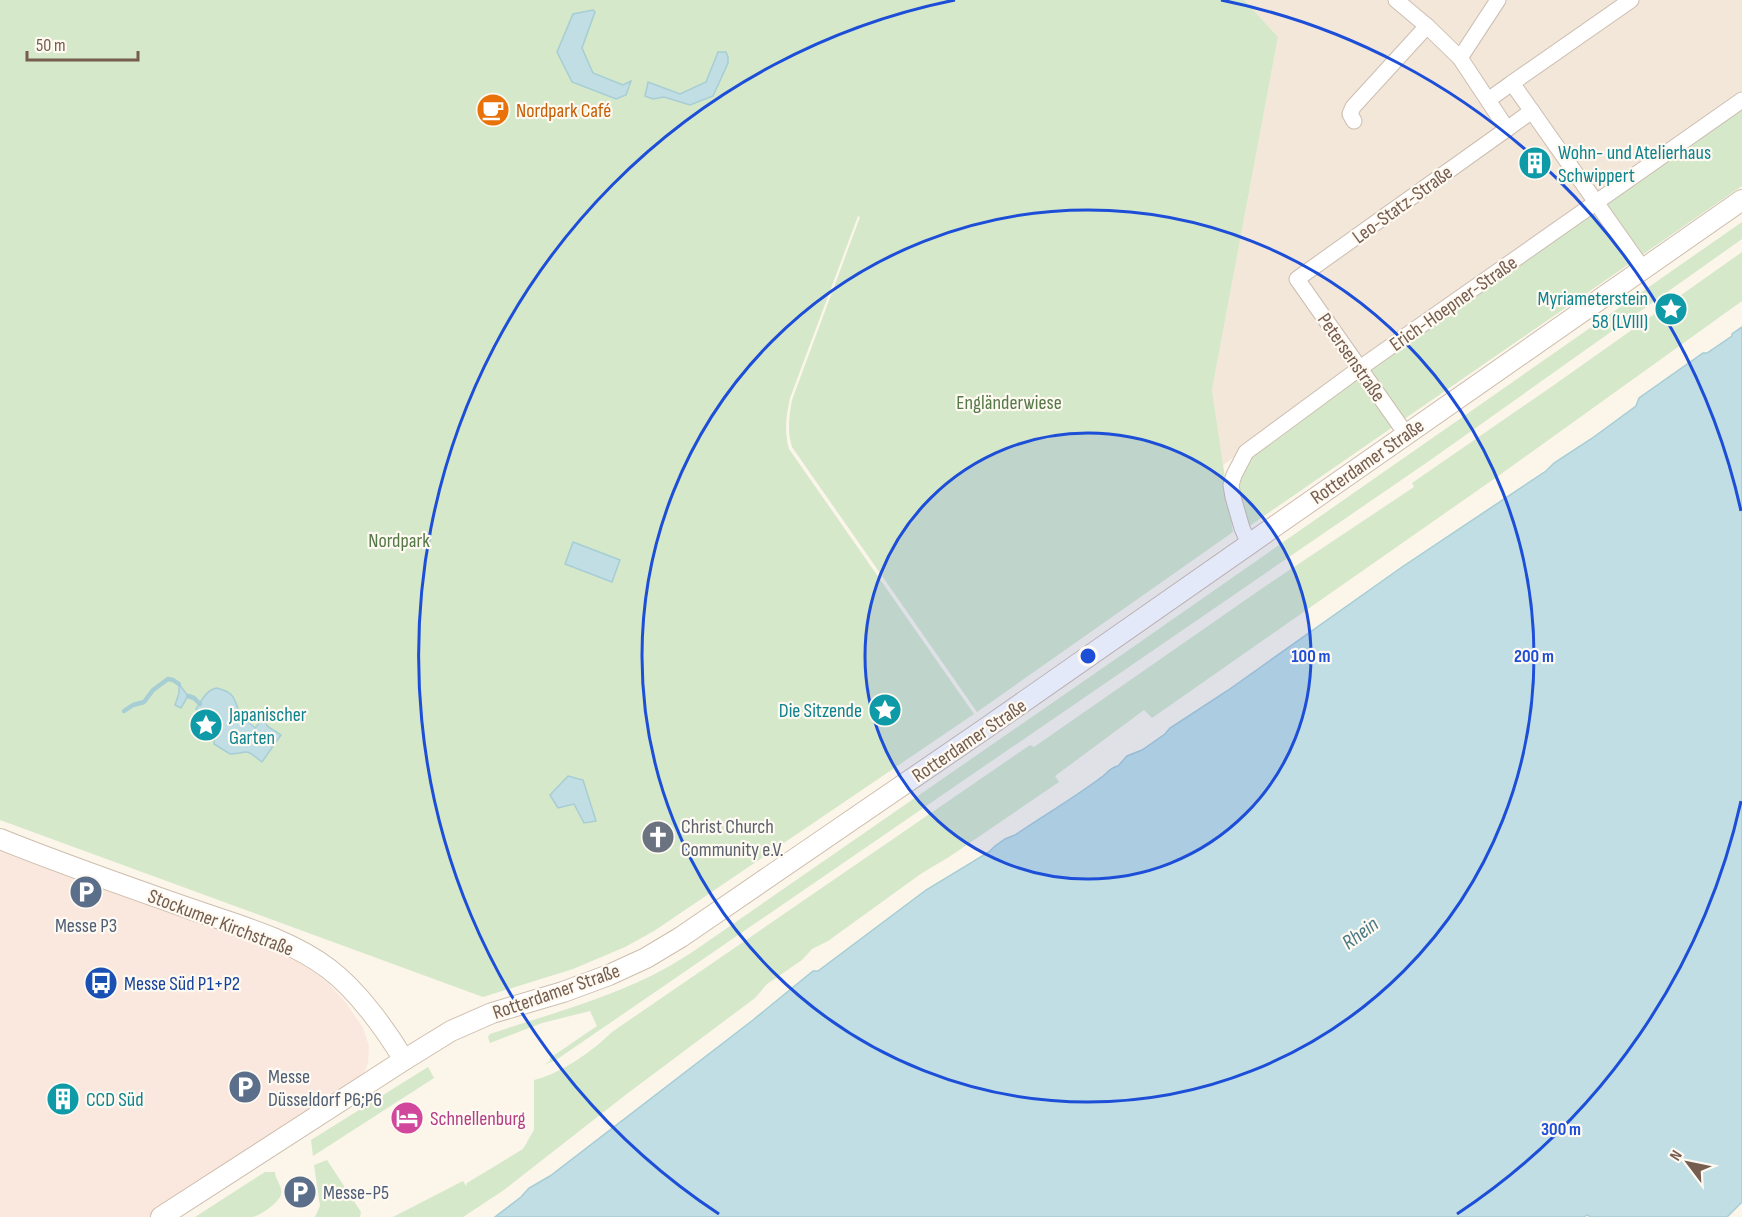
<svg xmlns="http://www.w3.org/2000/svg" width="1742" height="1217" viewBox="0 0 1742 1217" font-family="'Sofia Sans Condensed',sans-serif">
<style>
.residential{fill:#f2e7d9}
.commercial{fill:#fae8df}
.green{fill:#d5e8c9}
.water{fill:#c0dee4;stroke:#a7cdd5;stroke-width:1.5}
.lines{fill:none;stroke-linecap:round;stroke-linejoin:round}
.stream{stroke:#a7cdd5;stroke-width:4.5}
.street-casing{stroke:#cdbeb1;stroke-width:17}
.secondary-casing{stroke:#cfbeae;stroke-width:22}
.street{stroke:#fff;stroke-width:15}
.secondary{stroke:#fff;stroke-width:20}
.ring{fill:none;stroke:#1d4ed8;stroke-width:3}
.labels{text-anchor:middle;stroke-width:4.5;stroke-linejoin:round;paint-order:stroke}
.food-label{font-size:20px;fill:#c56008;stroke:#fef9f1;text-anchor:start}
.culture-label{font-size:20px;fill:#0d838f;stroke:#fef9f1;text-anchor:start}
.street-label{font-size:20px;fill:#755d4f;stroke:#fef9f1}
.park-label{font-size:20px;fill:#557948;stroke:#fef9f1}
.worship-label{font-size:20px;fill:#5b616d;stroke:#fef9f1;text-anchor:start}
.service-label{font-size:20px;fill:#4e5e75;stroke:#fef9f1;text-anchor:start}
.transit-label{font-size:20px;fill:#164399;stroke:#fef9f1;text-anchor:start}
.hotel-label{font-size:20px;fill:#b23c85;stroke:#fef9f1;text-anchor:start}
.water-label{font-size:21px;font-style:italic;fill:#4a7a86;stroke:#fef9f1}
.centre{fill:#1d4ed8;stroke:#fef9f1;stroke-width:3}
.ring-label{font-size:18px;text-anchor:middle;font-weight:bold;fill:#1d4ed8;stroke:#fef9f1;stroke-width:4.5;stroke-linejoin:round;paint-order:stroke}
</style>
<rect width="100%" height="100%" fill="#fbf5ea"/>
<!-- residential -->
<polygon class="residential" points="1244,0 1742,0 1742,100 1223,465 1212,390 1278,37"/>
<!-- commercial -->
<polygon class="commercial" points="0,848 244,937 281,952 310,969 329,984 347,1004 363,1028 369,1046 368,1063 359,1085 152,1217 0,1217"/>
<!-- green -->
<g class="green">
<path d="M 0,0 L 1244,0 L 1278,37 L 1212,390 L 1233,532 L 977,712 L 792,447 C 787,430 789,417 792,400 L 860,217 L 858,216 L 790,398 C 786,417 784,431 789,449 L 974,714 L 654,931 L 625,947 L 573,969 L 483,997 L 0,820 Z"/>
<polygon points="1742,105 1742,186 1248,527 1236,480 1250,454"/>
<path d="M 1742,222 L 1742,239 L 1429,461 L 556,1060 L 544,1065 L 550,1061 L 550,1058 L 597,1026 L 590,1011 L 542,1023 L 490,1043 L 488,1037 L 490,1034 C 544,1016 599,1001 651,976 C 665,969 678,961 691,953 L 1120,656 Z"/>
<path d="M 1742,252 L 1742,301 L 1501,474 L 1152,718 L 1144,710 L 1055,776 L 1059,782 L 949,857 L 922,873 L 828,941 L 812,949 L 802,960 L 767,984 L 755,998 L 628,1093 L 504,1190 L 463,1217 L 393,1217 L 463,1181 L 466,1186 L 467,1183 L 523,1149 L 534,1130 L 534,1080 C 560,1074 593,1051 612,1032 L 1030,745 L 1034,747 L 1267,585 L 1414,487 L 1412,483 L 1554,385 Z"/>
<polygon points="428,1067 434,1078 313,1156 311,1140"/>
<polygon points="327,1160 361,1212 360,1217 315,1217 320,1206 314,1165"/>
<path d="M 265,1172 L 275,1172 C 275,1180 283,1186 281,1194 C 280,1202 260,1216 252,1217 C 235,1217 213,1217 195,1217 Z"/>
</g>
<!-- water -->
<g class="water">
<polygon points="593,10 595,12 582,48 593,73 623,85 631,81 626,95 616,99 572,82 557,52 573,14"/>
<polygon points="718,52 726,52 728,57 728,63 713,96 690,105 664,97 653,99 645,96 648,82 680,94 706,82"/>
<path d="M 1742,327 L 1742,1202 L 1727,1217 L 1591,1217 L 1587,1215 L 1584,1217 L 495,1217 L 521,1197 L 529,1188 L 550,1176 L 753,1020 L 813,971 L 818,971 L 926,890 L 989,852 L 995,846 L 1005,839 L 1015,835 C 1043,816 1072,799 1099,779 C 1106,775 1110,767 1118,766 L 1127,756 L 1142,750 L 1165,734 L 1170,728 L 1227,691 L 1402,567 L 1546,471 L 1554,463 L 1591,439 L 1636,406 L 1639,398 L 1703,353 L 1707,353 L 1732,336 L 1732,334 Z"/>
<polygon points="573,542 620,560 612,582 565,564"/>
<polygon points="179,684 188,696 181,708 175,705 179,693"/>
<path d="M 217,688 C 236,693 233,698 240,713 C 243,719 250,723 255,728 L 262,720 L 266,722 L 267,726 L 281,735 L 262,762 C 243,747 251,753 230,754 L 214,744 C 214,733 220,730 217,719 L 199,715 L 196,709 C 202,700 206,690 217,688 Z"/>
<polygon points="568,776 583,780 596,821 584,823 574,804 558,808 550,795"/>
</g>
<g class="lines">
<!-- stream -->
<g class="stream">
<polyline points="188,696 194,698 200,704"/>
<polyline points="124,711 133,705 144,702 153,690 168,679 173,680 179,684"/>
</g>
<defs>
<g id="street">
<polyline points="1396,0 1427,26 1460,58 1507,129 1532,111"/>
<polyline points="1460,58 1498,0"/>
<polyline points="1512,83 1631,0"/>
<polyline points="1488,100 1512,83 1643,269"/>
<polyline points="1354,121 1350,114 1353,107 1427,26"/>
<polyline points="1406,434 1297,279 1507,129"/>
<polyline points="1249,544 1242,528 1233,497 1231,485 1234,475 1246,452 1360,368 1742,100"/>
</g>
<g id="secondary">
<path d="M 0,839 C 62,864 125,886 188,908 C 236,925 288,938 329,969 C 358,991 386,1030 404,1060"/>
<polyline points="161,1217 404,1060 451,1031 492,1013 563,992 609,975 646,958 681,937 986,728 1742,200"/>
</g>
</defs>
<!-- street casing -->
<use href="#street" class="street-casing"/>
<!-- secondary casing -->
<use href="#secondary" class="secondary-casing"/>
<!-- street -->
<use href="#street" class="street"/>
<!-- secondary -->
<use href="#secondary" class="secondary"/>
</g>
<!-- distance rings -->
<circle cx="1088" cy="656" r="223" fill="#1d4ed8" fill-opacity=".12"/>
<g class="ring">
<circle cx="1088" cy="656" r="223"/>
<circle cx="1088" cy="656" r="446"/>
<path d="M1741 801A669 669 0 0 1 1457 1214M719 1214A669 669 0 0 1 955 0M1221 0A669 669 0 0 1 1741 511"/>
</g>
<!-- icons -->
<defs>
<symbol id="cafe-disc" viewBox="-11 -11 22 22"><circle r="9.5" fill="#e8710a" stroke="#fef9f1"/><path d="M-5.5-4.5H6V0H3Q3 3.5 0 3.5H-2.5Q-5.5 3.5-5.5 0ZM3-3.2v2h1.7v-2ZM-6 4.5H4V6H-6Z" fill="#fff"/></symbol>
<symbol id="building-disc" viewBox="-11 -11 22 22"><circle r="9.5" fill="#0f9aa8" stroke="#fef9f1"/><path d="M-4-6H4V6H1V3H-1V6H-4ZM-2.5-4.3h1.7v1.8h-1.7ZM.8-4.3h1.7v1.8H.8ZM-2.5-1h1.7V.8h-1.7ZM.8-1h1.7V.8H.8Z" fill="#fff"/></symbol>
<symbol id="sight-disc" viewBox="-11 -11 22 22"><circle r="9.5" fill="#0f9aa8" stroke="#fef9f1"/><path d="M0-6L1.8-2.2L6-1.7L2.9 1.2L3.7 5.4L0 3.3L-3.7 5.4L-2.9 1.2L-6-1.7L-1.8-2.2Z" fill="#fff"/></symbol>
<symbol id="church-disc" viewBox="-11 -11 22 22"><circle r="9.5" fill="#6b7280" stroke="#fef9f1"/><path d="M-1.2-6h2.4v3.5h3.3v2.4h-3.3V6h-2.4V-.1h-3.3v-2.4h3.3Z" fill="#fff"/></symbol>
<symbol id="parking-disc" viewBox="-11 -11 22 22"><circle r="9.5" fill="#5c6f8a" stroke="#fef9f1"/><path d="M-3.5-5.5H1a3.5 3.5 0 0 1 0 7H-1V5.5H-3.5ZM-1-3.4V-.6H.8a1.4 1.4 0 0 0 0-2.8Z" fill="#fff"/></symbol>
<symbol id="bus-disc" viewBox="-11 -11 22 22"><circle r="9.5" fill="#1a4fb4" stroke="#fef9f1"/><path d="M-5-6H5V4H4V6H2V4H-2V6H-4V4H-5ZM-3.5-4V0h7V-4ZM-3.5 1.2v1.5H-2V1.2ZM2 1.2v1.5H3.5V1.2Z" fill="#fff"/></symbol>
<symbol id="hotel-disc" viewBox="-11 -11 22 22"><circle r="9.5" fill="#d1479c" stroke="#fef9f1"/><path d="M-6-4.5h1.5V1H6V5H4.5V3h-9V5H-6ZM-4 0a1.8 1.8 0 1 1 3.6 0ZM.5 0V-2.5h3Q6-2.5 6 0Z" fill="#fff"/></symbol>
</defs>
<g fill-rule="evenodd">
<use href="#cafe-disc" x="474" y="91" width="38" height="38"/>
<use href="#building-disc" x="1516" y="144" width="38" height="38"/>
<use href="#sight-disc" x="1652" y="290" width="38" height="38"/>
<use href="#sight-disc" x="866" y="691" width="38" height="38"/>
<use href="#sight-disc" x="187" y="706" width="38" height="38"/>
<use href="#church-disc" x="639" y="818" width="38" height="38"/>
<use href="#parking-disc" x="67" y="873" width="38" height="38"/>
<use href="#bus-disc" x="82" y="964" width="38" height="38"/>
<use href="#parking-disc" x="226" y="1068" width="38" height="38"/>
<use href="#building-disc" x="44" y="1080" width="38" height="38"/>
<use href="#hotel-disc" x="388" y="1099" width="38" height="38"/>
<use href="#parking-disc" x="281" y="1173" width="38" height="38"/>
</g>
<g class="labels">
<!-- food labels -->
<g class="food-label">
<text x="516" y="117">Nordpark Café</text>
</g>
<!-- culture labels -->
<g class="culture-label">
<text x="1558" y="159">Wohn- und Atelierhaus<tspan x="1558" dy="23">Schwippert</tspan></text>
<text x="1648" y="305" text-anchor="end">Myriameterstein<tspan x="1648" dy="23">58 (LVIII)</tspan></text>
<text x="862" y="717" text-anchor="end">Die Sitzende</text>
<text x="229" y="721">Japanischer<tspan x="229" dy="23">Garten</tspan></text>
<text x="86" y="1106">CCD Süd</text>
</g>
<!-- street labels -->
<g class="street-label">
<text transform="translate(1402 204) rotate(-36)" y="7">Leo-Statz-Straße</text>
<text transform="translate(1453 303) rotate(-35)" y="7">Erich-Hoepner-Straße</text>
<text transform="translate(1352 357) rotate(55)" y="7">Petersenstraße</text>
<text transform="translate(1367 461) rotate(-35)" y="7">Rotterdamer Straße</text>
<text transform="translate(969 740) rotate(-34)" y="7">Rotterdamer Straße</text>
<text transform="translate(221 922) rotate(21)" y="7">Stockumer Kirchstraße</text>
<text transform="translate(556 991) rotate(-19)" y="7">Rotterdamer Straße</text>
</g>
<!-- park labels -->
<g class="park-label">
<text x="1009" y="409">Engländerwiese</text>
<text x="399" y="547">Nordpark</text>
</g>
<!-- worship labels -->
<g class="worship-label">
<text x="681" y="833">Christ Church<tspan x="681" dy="23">Community e.V.</tspan></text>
</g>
<!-- service labels -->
<g class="service-label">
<text x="86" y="932" text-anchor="middle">Messe P3</text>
<text x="268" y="1083">Messe<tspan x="268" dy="23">Düsseldorf P6;P6</tspan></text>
<text x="323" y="1199">Messe-P5</text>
</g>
<!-- transit labels -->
<g class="transit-label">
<text x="124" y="990">Messe Süd P1+P2</text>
</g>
<!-- hotel labels -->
<g class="hotel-label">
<text x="430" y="1125">Schnellenburg</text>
</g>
<!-- water labels -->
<g class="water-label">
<text transform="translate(1360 933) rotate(-37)" y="7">Rhein</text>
</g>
</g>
<circle cx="1088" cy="656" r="9" class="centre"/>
<g class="ring-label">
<text x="1311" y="662">100 m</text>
<text x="1534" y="662">200 m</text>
<text x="1561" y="1135">300 m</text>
</g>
<!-- north arrow -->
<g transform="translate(1688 1163) rotate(302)" stroke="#fef9f1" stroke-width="4.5" paint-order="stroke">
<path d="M0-4.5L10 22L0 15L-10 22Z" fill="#755d4f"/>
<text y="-9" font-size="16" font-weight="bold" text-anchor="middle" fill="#755d4f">N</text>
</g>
<!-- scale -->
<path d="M27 51v9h111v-9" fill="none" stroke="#755d4f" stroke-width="3"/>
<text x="36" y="51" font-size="18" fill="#755d4f" stroke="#fef9f1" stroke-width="4.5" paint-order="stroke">50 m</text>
</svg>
